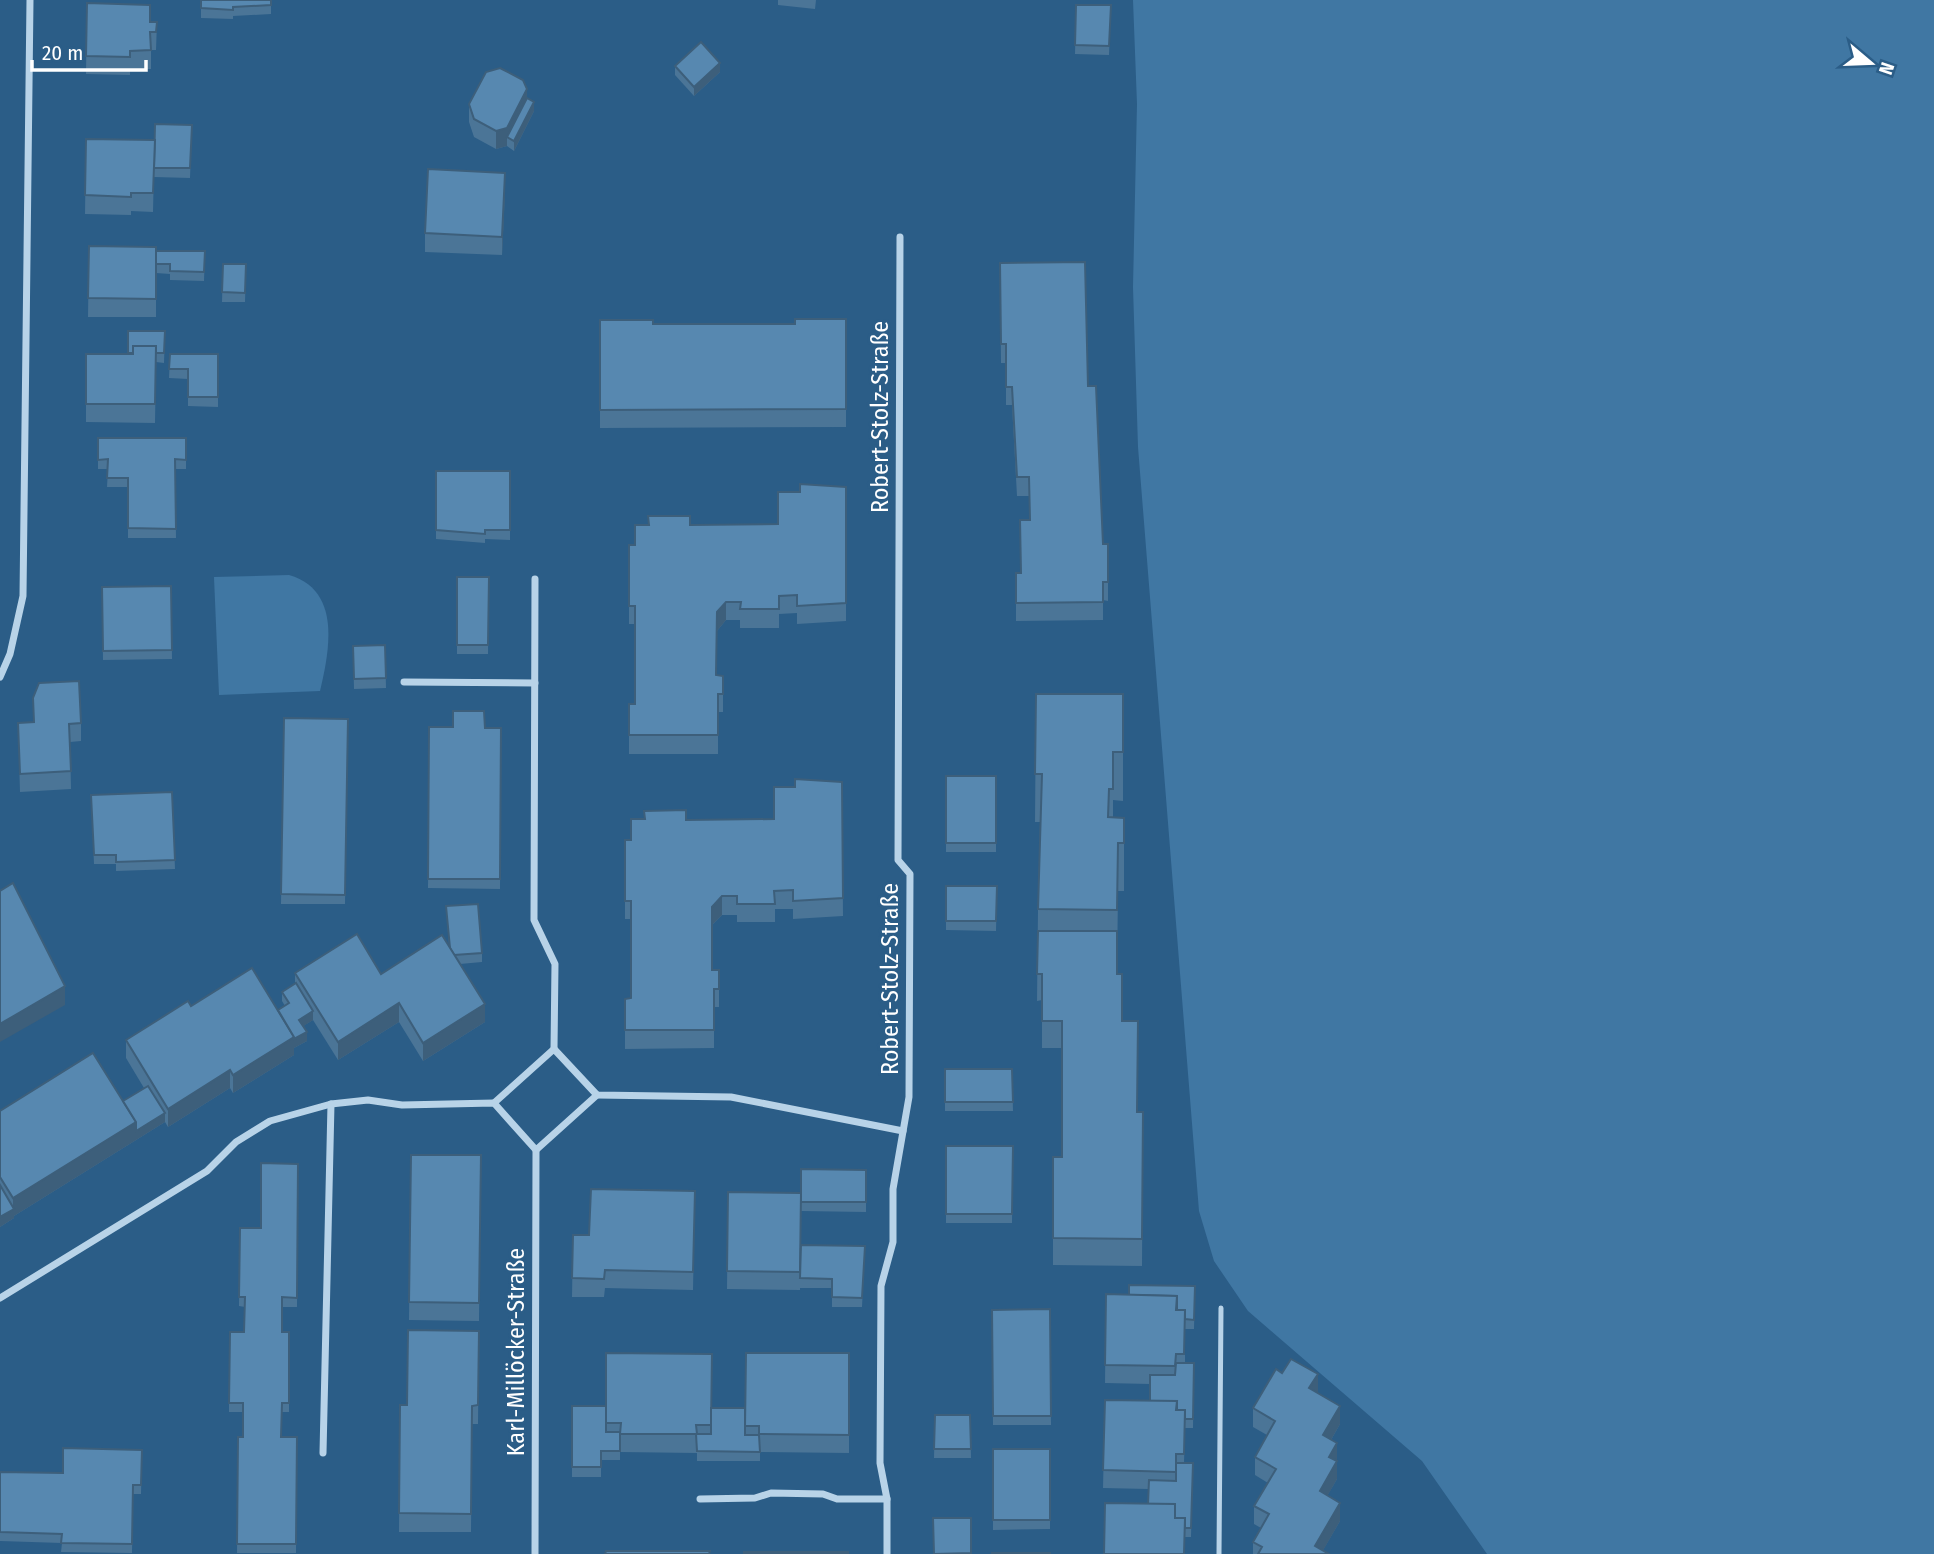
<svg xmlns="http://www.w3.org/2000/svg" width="1934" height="1554" viewBox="0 0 1934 1554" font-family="'Fira Sans Condensed',sans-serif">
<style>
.green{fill:#4077a3}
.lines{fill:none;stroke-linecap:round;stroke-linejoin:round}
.service{stroke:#b8d3e8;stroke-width:5}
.minor{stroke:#b8d3e8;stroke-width:7}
.wall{fill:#4b7597}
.shaded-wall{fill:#3d5f7b}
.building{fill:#5788b0;stroke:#3d5f7b;stroke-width:2}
.labels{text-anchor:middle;stroke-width:6;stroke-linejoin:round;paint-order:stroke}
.street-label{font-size:24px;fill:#fff;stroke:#2b5d87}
</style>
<rect width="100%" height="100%" fill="#2b5d87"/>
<!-- green -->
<g class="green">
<polygon points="1133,0 1934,0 1934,1554 1487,1554 1422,1461 1248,1311 1214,1261 1199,1211 1138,447 1133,287 1137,104"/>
<path d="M 289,575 C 341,590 330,649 320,691 L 219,695 L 214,577 Z"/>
</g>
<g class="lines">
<!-- service -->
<polyline class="service" points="1219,1554 1221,1308"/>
<!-- minor -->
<g class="minor">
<polyline points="535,579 534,920 555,964 554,1049"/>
<polyline points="0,677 10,654 23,596 30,0"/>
<polyline points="404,682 535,683"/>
<polyline points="494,1103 554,1049 597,1095 731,1097 903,1131"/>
<polyline points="0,1298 207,1171 236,1142 270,1121 331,1104 368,1100 402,1105 494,1103 536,1150 597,1095"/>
<polyline points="323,1453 331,1104"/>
<polyline points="700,1499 755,1498 771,1493 823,1494 837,1499 887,1499"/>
<polyline points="535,1554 536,1150"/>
<polyline points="887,1554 887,1499 880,1463 881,1286 893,1242 893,1189 909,1097 910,874 898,860 900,237"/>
</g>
</g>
<!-- wall -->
<g class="wall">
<polygon points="201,0 271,0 271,14 233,16 233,19 201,18"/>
<polygon points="778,0 816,0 815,9 778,5"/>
<polygon points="87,3 150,22 157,22 156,50 151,50 151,69 130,69 130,75 86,74"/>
<polygon points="1076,5 1111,5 1109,55 1075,54"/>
<polygon points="675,66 720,72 694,96 675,75"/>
<polygon points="527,98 534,111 514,151 507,146 496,149 474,137 469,122 469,104"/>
<polygon points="192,125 190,178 154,177 154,168 153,212 131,211 131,215 85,214 86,139 155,140"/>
<polygon points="505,191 502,255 425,252 425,233"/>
<polygon points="89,246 156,251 205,251 204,281 170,280 170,274 156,273 156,272 156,317 88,317"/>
<polygon points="1000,263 1088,386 1103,544 1108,544 1108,601 1103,600 1103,620 1016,621 1016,573 1020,573 1029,520 1029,496 1017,496 1012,405 1006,405 1006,363 1001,363"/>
<polygon points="223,264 246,264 245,302 222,302"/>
<polygon points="846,319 846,427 600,428 600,320 653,324 795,324"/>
<polygon points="128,331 165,331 164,363 156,362 155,423 86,422 86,354 128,354"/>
<polygon points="170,354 218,354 218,407 188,406 188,379 169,378"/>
<polygon points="98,438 186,438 186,469 175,469 176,538 128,538 128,487 107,487 108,469 98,469"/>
<polygon points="436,471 510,471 510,540 485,539 485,543 436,539"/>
<polygon points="846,487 846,621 797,624 797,613 779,614 779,628 740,628 740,620 726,620 717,631 716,675 723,676 723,712 718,712 718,754 629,754 629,704 635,704 635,624 629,624 629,545 635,545 690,525 778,524 800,492"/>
<polygon points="457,577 489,577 488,654 457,654"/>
<polygon points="171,586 172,659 103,660 102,587"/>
<polygon points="385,645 386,688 354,689 353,646"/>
<polygon points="1036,694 1123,694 1123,801 1113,800 1113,817 1124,818 1124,891 1118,891 1117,974 1122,1021 1137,1112 1143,1112 1142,1266 1053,1265 1053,1157 1062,1157 1062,1048 1042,1048 1042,1000 1037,1001 1038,909 1040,822 1035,822"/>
<polygon points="33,698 81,723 81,741 70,742 71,789 20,792 18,723 33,722"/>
<polygon points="284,718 348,719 345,904 281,904"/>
<polygon points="429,727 501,728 500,889 428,888"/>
<rect x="946" y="776" width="50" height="76"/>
<polygon points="842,782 843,916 793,919 793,909 775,909 775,922 737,922 737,915 722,915 712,925 712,970 719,989 719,1007 714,1007 714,1048 625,1049 625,999 631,998 631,919 625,919 625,840 631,840 686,820 774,819 795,787"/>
<polygon points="172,792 175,869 116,871 116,864 94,864 91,795"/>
<polygon points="946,886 997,886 996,931 946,930"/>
<polygon points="446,906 482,953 482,962 460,964 485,1022 423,1061 399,1022 338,1060 313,1020 303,1026 307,1041 294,1048 294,1055 233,1093 230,1088 168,1127 165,1122 14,1216 14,1218 0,1227 0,1111 123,1101 144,1088 126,1058 126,1040 191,1006 278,1010 285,1006 282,1001 282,992 295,984 295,973 381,974 449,946"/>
<polygon points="945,1069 1012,1069 1013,1111 945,1111"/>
<polygon points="946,1146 1013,1146 1012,1223 946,1223"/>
<polygon points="411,1155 481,1155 479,1321 409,1320"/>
<polygon points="298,1164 297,1307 282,1307 282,1332 289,1332 289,1412 282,1412 281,1437 297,1437 296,1553 237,1553 238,1437 243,1437 243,1412 229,1412 229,1403 244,1332 245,1307 239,1306 240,1228 261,1228"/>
<polygon points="866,1170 866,1212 801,1211 800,1254 865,1246 862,1307 832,1307 832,1288 800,1288 800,1283 800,1290 727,1289 728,1192 801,1193"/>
<polygon points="695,1191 693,1290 605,1288 604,1297 572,1297 573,1235 589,1235"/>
<polygon points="1195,1286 1194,1329 1185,1329 1185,1363 1194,1363 1193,1428 1185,1428 1184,1463 1193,1463 1191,1537 1185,1537 1148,1504 1148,1489 1103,1488 1105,1400 1150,1401 1150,1384 1105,1383 1106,1294 1129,1295"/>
<polygon points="1050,1309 1051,1425 993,1425 992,1310"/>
<polygon points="479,1331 478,1424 472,1424 471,1532 399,1532 400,1405 407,1405"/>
<polygon points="746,1353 849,1353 849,1453 760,1452 760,1461 697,1461 697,1453 620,1452 620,1460 601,1460 601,1477 572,1477 572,1406 745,1408"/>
<polygon points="1317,1393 1340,1424 1331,1440 1337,1443 1337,1479 1327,1496 1340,1521 1323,1550 1329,1554 1253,1554 1253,1542 1261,1528 1254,1524 1254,1506 1268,1483 1255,1475 1255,1457 1267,1435 1253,1427 1253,1408"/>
<polygon points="935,1415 970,1415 971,1458 934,1458"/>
<polygon points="993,1449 1050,1449 1050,1529 993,1530"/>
<polygon points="142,1450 141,1494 133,1494 132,1553 61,1552 62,1543 0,1541 0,1472 63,1473"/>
</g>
<!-- shaded-wall -->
<g class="shaded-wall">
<polygon points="720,63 720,72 694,96 694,87"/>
<polygon points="527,89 527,107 507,137 507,146 496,149 496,131"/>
<polygon points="534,102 534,111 514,151 514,141"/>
<polygon points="505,173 505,191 502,255 502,237"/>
<polygon points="726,602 726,620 717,631 717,612"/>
<polygon points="722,896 722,915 712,925 712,907"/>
<polygon points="65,986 65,1005 0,1042 0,1024"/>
<polygon points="399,1003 399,1022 338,1060 338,1042"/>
<polygon points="485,1004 485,1022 423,1061 423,1043"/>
<polygon points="313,1011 313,1020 299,1029 299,1020"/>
<polygon points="307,1032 307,1041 294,1048 294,1055 233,1093 233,1075 294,1037"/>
<polygon points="230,1070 230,1088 168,1127 168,1109"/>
<polygon points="165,1113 165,1122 14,1216 14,1218 0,1227 0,1217 13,1209 13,1198 136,1122"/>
<polygon points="1318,1374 1318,1393 1309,1388"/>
<polygon points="1340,1406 1340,1424 1323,1454 1323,1435"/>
<polygon points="1337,1443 1337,1479 1320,1509 1320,1491 1329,1457"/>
<polygon points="1340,1503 1340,1521 1321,1554 1315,1546"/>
</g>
<!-- building -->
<g class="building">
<polygon points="201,0 271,0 271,5 233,7 233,10 201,8"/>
<polygon points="87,3 150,5 150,22 157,22 156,32 150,32 151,50 130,51 130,57 86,56"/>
<polygon points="1076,5 1111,5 1109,46 1075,45"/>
<polygon points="701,42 720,63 694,87 675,66"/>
<polygon points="500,68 523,80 527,89 507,128 496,131 474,119 469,104 486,72"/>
<polygon points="527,98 534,102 514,141 507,137"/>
<polygon points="155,124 192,125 190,168 154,168"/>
<polygon points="86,139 155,140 153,193 131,193 131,197 85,195"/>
<polygon points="428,169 505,173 502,237 425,233"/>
<polygon points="89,246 156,247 156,299 88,298"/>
<polygon points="156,251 205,251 204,272 170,271 170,264 156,264"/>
<polygon points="1085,262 1088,386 1096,386 1103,544 1108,544 1108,582 1103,582 1103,602 1016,603 1016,573 1021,573 1020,520 1030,520 1029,477 1017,477 1012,387 1006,387 1006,344 1001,344 1000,263"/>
<polygon points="223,264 246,264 245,293 222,292"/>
<polygon points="795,319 846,319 846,409 600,410 600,320 653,320 653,324 795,324"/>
<polygon points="128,331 165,331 164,353 156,353 156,346 133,346 133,353 128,353"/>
<polygon points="133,346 156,346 155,404 86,404 86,354 133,354"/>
<polygon points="170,354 218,354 218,397 188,397 188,369 169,369"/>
<polygon points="98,438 186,438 186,460 175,459 176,529 128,528 128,478 107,478 108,459 98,460"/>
<polygon points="436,471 510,471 510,530 485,530 485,534 436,530"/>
<polygon points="800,484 846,487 846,603 797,606 797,595 779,596 779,609 740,609 741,602 726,602 717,612 716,675 723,676 723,694 718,694 718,735 629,735 629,704 635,704 635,606 629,606 629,545 635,545 635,525 649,525 648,516 690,516 690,525 778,524 778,492 800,492"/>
<polygon points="457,577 489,577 488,645 457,645"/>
<polygon points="171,586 172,650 103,651 102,587"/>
<polygon points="385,645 386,678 354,679 353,646"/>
<polygon points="79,681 81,723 69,724 71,771 20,774 18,723 34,722 33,698 39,683"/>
<polygon points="1036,694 1123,694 1123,752 1113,752 1113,789 1109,789 1108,817 1124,818 1124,843 1118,843 1117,910 1038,909 1042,774 1035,774"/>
<polygon points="453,711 484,711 485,728 501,728 500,879 428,879 429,727 453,727"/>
<polygon points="284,718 348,719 345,895 281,894"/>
<rect x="946" y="776" width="50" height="67"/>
<polygon points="795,779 842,782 843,898 793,901 793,890 774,891 775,904 737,904 737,896 722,896 712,907 712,970 719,970 719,989 714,989 714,1030 625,1030 625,999 631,998 631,901 625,901 625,840 631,840 631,819 645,819 644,811 686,810 686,820 774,819 774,787 795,787"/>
<polygon points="172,792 175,860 116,862 116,855 94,855 91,795"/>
<polygon points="13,883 65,986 0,1024 0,891"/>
<polygon points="946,886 997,886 996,921 946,921"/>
<polygon points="478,904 482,953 454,955 450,948 446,906"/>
<polygon points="1038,931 1117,931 1117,974 1122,974 1122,1021 1138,1021 1137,1112 1143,1112 1142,1239 1053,1238 1053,1157 1062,1157 1062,1021 1042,1021 1042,974 1037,974"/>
<polygon points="357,934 381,974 442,935 485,1004 423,1043 399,1003 338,1042 295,973"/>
<polygon points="252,968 294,1037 233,1075 230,1070 168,1109 126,1040 188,1001 191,1006"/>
<polygon points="296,983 313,1011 299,1020 307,1032 294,1039 294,1037 278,1010 289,1003 282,992"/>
<polygon points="93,1053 136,1122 13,1198 0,1177 0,1111"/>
<polygon points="945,1069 1012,1069 1013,1102 945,1102"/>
<polygon points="148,1086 165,1113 136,1131 136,1122 123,1101"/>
<polygon points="946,1146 1013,1146 1012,1214 946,1214"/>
<polygon points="411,1155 481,1155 479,1303 409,1302"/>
<polygon points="261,1163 298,1164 297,1298 282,1297 282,1332 289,1332 289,1403 282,1403 281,1437 297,1437 296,1544 237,1544 238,1437 243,1437 243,1403 229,1403 230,1332 244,1332 245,1297 239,1297 240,1228 261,1228"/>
<polygon points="801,1169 866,1170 866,1202 801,1202"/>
<polygon points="0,1185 14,1209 0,1217"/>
<polygon points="591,1189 695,1191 693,1272 605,1270 604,1279 572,1278 573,1235 589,1235"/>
<polygon points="728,1192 801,1193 800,1272 727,1271"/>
<polygon points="801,1245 865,1246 862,1298 832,1297 832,1279 800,1278"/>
<polygon points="1129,1285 1195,1286 1194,1320 1185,1319 1185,1310 1177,1310 1177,1296 1129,1295"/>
<polygon points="1106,1294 1177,1296 1176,1310 1185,1310 1184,1354 1176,1354 1175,1366 1105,1365"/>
<polygon points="1050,1309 1051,1416 993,1416 992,1310"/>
<polygon points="408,1330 479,1331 478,1405 472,1406 471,1514 399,1513 400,1405 407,1405"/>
<polygon points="606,1353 712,1354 711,1425 696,1425 697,1434 620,1434 621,1423 606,1423"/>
<polygon points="746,1353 849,1353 849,1435 759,1434 759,1426 745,1426"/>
<polygon points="1291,1359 1318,1374 1309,1388 1340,1406 1323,1435 1337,1443 1329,1457 1337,1461 1320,1491 1340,1503 1315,1546 1329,1554 1258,1554 1262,1547 1253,1542 1269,1514 1254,1506 1276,1469 1255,1457 1275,1421 1253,1408 1276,1369 1282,1373"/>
<polygon points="1176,1363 1194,1363 1193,1419 1185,1419 1185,1410 1177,1410 1177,1401 1150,1401 1150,1375 1175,1375"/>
<polygon points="1105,1400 1177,1401 1176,1410 1185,1410 1184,1454 1176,1454 1176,1472 1103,1470"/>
<polygon points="572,1406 606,1406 606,1432 620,1432 620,1451 601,1451 601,1467 572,1467"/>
<polygon points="711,1408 745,1408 745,1435 759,1435 760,1452 697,1451 696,1434 711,1434"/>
<polygon points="935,1415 970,1415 971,1449 934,1449"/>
<polygon points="63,1448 142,1450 141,1485 133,1485 132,1544 61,1543 62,1534 0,1532 0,1472 63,1473"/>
<rect x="993" y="1449" width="57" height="71"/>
<polygon points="1176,1463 1193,1463 1191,1528 1185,1528 1185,1518 1175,1518 1175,1504 1148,1504 1149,1480 1176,1481"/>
<polygon points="1105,1503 1175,1504 1175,1518 1185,1518 1184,1554 1104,1554"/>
<polygon points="933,1518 971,1518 971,1553 934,1554"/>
<polygon points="606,1551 710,1551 709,1554 605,1554"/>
<rect x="744" y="1552" width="104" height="2"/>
<rect x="992" y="1553" width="58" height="1"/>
</g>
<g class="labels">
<!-- street labels -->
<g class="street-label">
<text transform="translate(880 417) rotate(-90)" y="8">Robert-Stolz-Straße</text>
<text transform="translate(890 979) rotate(-90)" y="8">Robert-Stolz-Straße</text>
<text transform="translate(516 1352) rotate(-90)" y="8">Karl-Millöcker-Straße</text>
</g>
</g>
<!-- north arrow -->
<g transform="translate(1871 63) rotate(109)" stroke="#2b5d87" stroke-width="5" paint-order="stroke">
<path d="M0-5L12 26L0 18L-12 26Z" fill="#ffffff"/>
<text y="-10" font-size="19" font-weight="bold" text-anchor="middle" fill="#ffffff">N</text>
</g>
<!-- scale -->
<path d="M32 60v10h114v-10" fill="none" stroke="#ffffff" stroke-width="3.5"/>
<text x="42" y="60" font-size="21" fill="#ffffff" stroke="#2b5d87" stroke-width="5" paint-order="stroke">20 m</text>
</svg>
